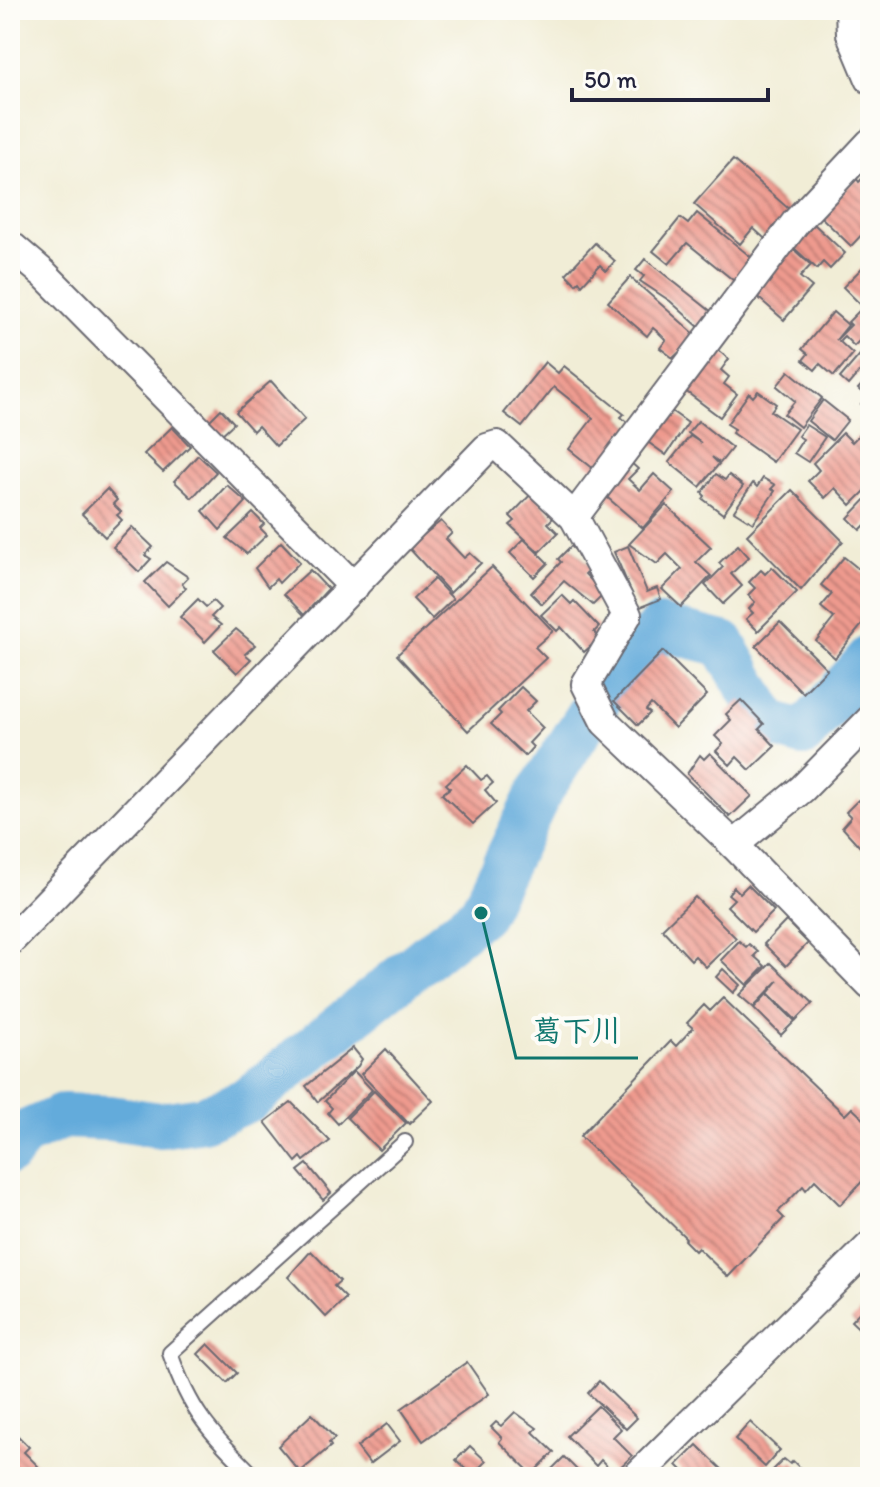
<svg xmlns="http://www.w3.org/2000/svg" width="880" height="1487" viewBox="0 0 880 1487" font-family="Itim,'Klee One',sans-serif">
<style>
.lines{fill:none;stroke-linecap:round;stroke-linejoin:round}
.river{stroke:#64abdb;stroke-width:46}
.building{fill:url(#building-back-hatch)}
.service-casing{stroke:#6a6971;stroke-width:18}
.minor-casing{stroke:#6a6971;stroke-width:32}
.service{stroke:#fff;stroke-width:14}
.minor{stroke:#fff;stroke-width:28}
.leader{fill:none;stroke:#0f766e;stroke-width:3}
.callout-dot{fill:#0f766e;stroke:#fdfcf7;stroke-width:3}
.callout-label{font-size:30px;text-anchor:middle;font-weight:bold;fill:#0f766e;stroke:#fdfcf7;stroke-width:8;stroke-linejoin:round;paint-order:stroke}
</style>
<defs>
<pattern id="building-back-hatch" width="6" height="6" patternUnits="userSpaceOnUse" patternTransform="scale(2)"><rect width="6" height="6" fill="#ee9a8e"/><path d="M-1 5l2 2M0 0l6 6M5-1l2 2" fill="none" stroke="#c07d75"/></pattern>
</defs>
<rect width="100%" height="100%" fill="#fdfcf7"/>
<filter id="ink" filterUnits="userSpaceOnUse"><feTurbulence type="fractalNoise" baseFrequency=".0125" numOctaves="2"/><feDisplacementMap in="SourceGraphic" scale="16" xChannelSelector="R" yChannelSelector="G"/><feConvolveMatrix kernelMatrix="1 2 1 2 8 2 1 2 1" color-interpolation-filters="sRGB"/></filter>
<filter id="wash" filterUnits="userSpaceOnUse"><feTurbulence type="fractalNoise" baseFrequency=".006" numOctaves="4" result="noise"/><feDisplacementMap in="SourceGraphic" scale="32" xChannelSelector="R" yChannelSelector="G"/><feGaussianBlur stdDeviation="1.8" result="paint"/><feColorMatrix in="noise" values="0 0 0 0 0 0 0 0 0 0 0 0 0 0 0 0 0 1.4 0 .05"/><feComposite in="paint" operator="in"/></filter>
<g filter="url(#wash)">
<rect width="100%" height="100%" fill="#f1edd6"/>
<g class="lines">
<!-- river -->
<polyline class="river" points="10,1152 23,1134 64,1116 110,1118 160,1125 203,1119 249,1099 481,913 539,793 621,665 660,628 723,644 769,723 803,734 870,658"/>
</g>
<g id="blocks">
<!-- building -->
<g class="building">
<polygon points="733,160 798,217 773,246 753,228 740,244 694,204"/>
<polygon points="856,178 859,182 863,178 870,185 867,199 870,226 851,246 820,216"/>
<polygon points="697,213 757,262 738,284 687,243 669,264 653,251 680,218 688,224"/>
<polygon points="814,224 845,253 830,269 823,262 817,269 793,247"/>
<polygon points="595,243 615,261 606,271 600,265 582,285 579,281 576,284 566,274"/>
<polygon points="792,248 811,265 800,277 812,287 784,320 753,293"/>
<polygon points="645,259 713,313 700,328 670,301 640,281 644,276 636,270"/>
<polygon points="865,265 870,270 870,330 854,346 844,336 839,341 853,354 834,376 820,364 815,370 803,360 808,354 802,349 833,312 848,325 836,340 851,325 848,322 863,307 843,287"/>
<polygon points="630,277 697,336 673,358 660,348 666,340 659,333 653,328 647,336 608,302"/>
<polygon points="870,343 870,366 864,374 860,371 848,385 840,378"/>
<polygon points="715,348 729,359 721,370 729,377 724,384 737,394 720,417 684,390"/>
<polygon points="545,362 558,373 564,366 624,414 621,417 635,429 595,470 569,449 593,418 554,387 522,427 504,413"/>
<polygon points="789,371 822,398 800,427 784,414 795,401 777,386"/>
<polygon points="870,376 870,412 861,404 867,397 858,389"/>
<polygon points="271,381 305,419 276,446 258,426 253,431 236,412"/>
<polygon points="758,391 776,404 771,411 797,429 773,462 732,433 735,429 727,424 749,393 753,397"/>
<polygon points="823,400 848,420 832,440 808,421"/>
<polygon points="667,408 688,423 666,455 645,440"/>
<polygon points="221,409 234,423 219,437 207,423"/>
<polygon points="698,421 732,448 720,463 712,457 719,464 700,487 669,462 690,436 701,443 688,433"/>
<polygon points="806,425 825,437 808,462 794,453 803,439 798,436"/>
<polygon points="172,427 190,446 163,472 144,454"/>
<polygon points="843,433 852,442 858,436 870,448 870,486 851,505 835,488 825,498 808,481 819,470 813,463"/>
<polygon points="198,455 216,472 192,498 174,481"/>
<polygon points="629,461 638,469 628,479 640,490 654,474 674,492 643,528 602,493"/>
<polygon points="716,474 725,480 729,475 743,486 723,514 703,499 705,496 702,493"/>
<polygon points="763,478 775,485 771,489 775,491 753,523 734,511 753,483 757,487"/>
<polygon points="227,485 246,502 220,530 203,511"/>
<polygon points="107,489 117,500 113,504 121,512 117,515 122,520 105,537 82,514"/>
<polygon points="792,490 843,541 801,590 747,535"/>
<polygon points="534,491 554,517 548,523 558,533 539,552 510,525 515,521 510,516"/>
<polygon points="870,495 870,520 860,530 848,518"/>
<polygon points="666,505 711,547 696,562 711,576 681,607 662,589 682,569 667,554 657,564 629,544"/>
<polygon points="253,513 264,524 260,528 267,535 247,554 227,538"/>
<polygon points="441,521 452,533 446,539 464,558 470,553 481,563 450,593 408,547"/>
<polygon points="132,527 153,547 145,555 151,559 139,572 113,547"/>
<polygon points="524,539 548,563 534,577 510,553"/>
<polygon points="281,542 300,562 279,583 276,579 268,587 255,568"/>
<polygon points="738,545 749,557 731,574 742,586 723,604 705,585 723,567 719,563"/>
<polygon points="571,546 592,567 585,574 604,594 593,605 564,581 542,604 531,593 561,562 558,559"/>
<polygon points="628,546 647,592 657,588 661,599 638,608 614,552"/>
<polygon points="844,557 870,578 870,615 835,658 816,641 834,618 821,607 832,594 821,585"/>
<polygon points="166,562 188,577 182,583 186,588 168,606 145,582"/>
<polygon points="492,567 553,631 535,647 546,658 468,731 397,655"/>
<polygon points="772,567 797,592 758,631 746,619 753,613 749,609 755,602 748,595 755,588 749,582 761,570 765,574"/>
<polygon points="310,570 328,589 304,615 284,594"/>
<polygon points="434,579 453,599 432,619 413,599"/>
<polygon points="562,595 571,604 574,601 599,627 594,632 600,638 584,652 561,627 557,631 541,615"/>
<polygon points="198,599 206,607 213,601 220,608 211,617 221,625 205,642 180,617"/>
<polygon points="780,622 827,669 803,693 756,646"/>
<polygon points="236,629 255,645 245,654 251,659 237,673 214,650"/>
<polygon points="663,651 707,695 675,728 651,704 646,710 650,713 638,725 614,701"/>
<polygon points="521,687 536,701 526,711 543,728 529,743 533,747 525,756 491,724 501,714 498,711"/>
<polygon points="741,700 764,724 759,729 775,746 750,770 737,757 730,765 716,751 723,744 715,736 731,720 726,714"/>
<polygon points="710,753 752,796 730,817 687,774 700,755 704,759"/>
<polygon points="467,765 481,780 487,776 493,783 485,790 496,803 473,824 442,794 450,788 446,784"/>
<polygon points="858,800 867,808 870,805 870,846 867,843 861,848 842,827 851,817 846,812"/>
<polygon points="748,885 774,911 753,932 727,906 734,899 728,894 734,887 740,893"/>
<polygon points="695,897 736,938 706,967 695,956 691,960 662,929"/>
<polygon points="786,921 808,943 786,966 764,944"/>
<polygon points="739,941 746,947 749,944 758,952 754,956 765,966 747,985 721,960"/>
<polygon points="771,963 813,1003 796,1020 768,993 778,981 753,1007 739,995"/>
<polygon points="723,969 740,985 733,993 716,977"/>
<polygon points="767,994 795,1021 781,1035 754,1008"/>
<polygon points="723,998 845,1115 852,1108 870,1125 870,1173 840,1205 815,1180 806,1190 803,1186 778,1212 784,1218 728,1277 698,1248 695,1251 684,1240 686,1238 580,1136 671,1041 676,1046 693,1028 687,1023 704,1005 710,1011"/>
<polygon points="353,1048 362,1059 358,1066 318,1102 306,1086"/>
<polygon points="386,1049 433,1101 409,1124 361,1074"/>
<polygon points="354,1071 372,1090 338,1124 328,1113 332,1108 325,1101"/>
<polygon points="374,1091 406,1123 379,1150 347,1118"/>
<polygon points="291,1102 330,1141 304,1161 301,1157 296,1162 265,1122"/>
<polygon points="307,1164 331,1193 323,1200 298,1171"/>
<polygon points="311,1251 340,1281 334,1286 346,1298 326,1317 288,1277"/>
<polygon points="870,1301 870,1339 851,1321"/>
<polygon points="208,1344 237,1373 227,1383 198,1354"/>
<polygon points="467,1362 489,1394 423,1441 401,1409"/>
<polygon points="599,1381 637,1418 626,1429 588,1393"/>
<polygon points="598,1406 621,1429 613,1437 632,1456 614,1473 601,1460 596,1466 567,1436"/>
<polygon points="515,1412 537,1428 533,1432 554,1452 532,1474 499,1442 502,1438 491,1427 496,1422 501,1426"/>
<polygon points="312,1414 335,1438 329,1443 331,1446 300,1472 278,1446"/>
<polygon points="750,1422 780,1450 765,1467 735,1439"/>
<polygon points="387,1424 400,1441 370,1464 357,1447"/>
<polygon points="16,1434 29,1447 24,1452 38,1466 30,1477 10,1477 10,1440"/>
<polygon points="697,1445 730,1477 689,1477 677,1465"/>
<polygon points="470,1446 486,1461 472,1475 456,1460"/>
<polygon points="564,1457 584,1477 544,1477"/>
<polygon points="784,1459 790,1464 793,1461 809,1477 776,1477 771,1472"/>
</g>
</g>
</g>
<g filter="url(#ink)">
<use href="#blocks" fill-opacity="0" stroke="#6a6971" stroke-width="2"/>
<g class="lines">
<defs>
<path id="service" d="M 255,1477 C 210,1432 191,1414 170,1353 L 405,1142"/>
<g id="minor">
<polyline points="850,10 851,34 870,79"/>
<polyline points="10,245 44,274 354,587"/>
<polyline points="574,517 796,222 870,143"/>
<polyline points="734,845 802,789 870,720"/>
<polyline points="10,941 487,448 497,445 574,517 627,615 586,684 605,722 734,845 870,985"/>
<polyline points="636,1477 870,1246"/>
</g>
</defs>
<!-- service casing -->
<use href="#service" class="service-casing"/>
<!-- minor casing -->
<use href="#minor" class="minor-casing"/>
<!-- service -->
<use href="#service" class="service"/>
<!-- minor -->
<use href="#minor" class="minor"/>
</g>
</g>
<!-- callouts -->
<path class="leader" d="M481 913L516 1058H638"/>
<circle class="callout-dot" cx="481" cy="913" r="8"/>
<g class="callout-label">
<text x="577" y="1041">葛下川</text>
</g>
<!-- margin -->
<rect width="880" height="1487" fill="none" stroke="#fdfcf7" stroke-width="40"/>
<!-- scale -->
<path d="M572 88v12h196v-12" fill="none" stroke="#22223b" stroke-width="4"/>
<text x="584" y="88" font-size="24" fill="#22223b" stroke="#fdfcf7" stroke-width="6" paint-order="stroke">50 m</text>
</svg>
